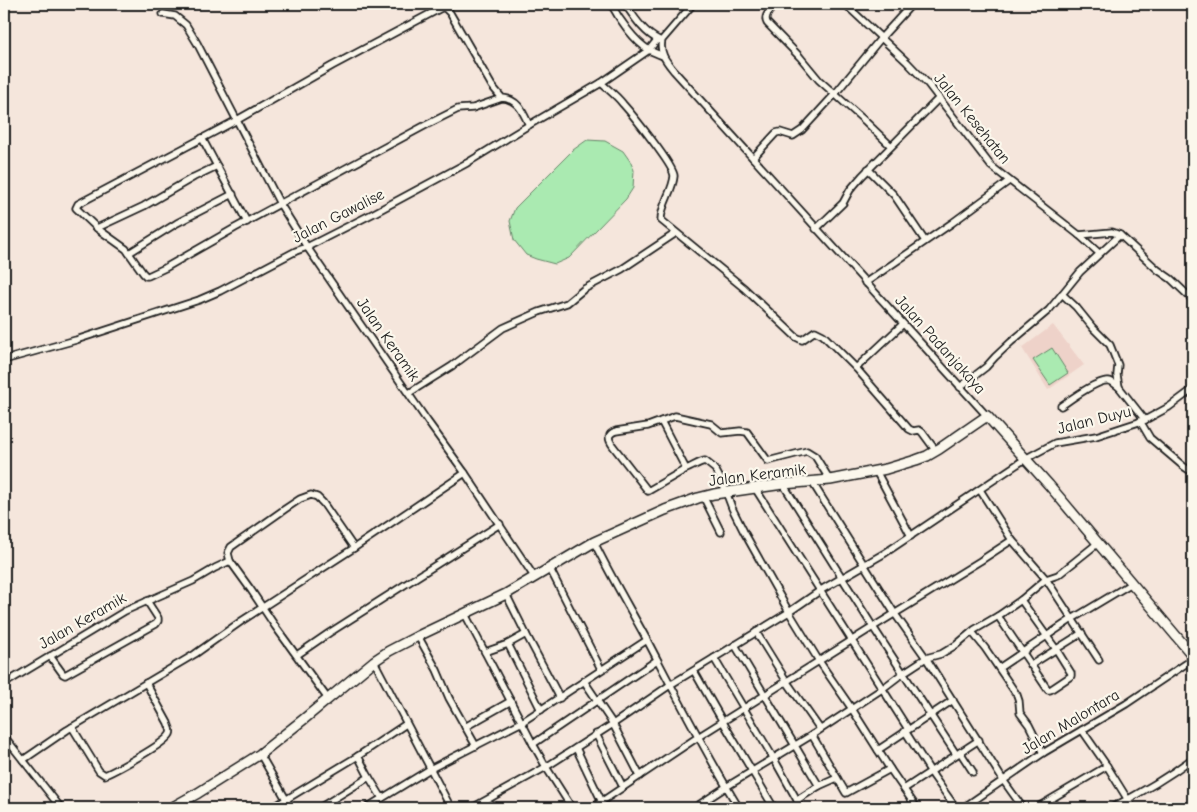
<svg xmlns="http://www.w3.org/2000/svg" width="1197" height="812" viewBox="0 0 1197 812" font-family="'Comic Neue',sans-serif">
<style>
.built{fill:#eed2c9}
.garden{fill:#aaeab1;stroke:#638366}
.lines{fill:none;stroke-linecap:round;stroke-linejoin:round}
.street-casing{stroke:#1c1c1c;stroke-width:9}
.secondary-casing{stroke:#1c1c1c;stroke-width:12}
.street{stroke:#fbf7ec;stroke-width:5.5}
.secondary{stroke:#fbf7ec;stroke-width:9}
.labels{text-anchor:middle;stroke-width:4.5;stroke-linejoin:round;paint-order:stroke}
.street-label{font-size:16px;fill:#1c1c1c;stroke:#fbf7ec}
</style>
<rect width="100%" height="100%" fill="#f5e6dc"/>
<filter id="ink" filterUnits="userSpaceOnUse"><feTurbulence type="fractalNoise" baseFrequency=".02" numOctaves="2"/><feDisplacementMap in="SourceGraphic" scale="10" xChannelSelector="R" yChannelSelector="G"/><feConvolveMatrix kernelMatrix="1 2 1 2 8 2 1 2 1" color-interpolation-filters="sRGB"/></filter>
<g filter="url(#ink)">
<!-- built -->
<polygon class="built" points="1053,325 1084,365 1048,390 1022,348"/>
<!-- garden -->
<g class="garden">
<polygon points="587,140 605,141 623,151 630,161 634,170 633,188 626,199 569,258 555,264 536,259 526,255 514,240 510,221 515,208 573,150"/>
<polygon points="1052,348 1068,373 1050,385 1033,360"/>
</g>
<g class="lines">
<defs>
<g id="street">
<path d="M 611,4 C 619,19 634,41 649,50 C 653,52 658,54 663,56"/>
<path d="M 625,4 C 634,17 644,33 659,40"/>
<path d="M 693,4 L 662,40 C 659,53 666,61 674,71 L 987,416"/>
<path d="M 775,4 C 771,10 763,16 767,23 L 800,57 L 819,80 L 866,122 L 891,146"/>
<polyline points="845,4 907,62 928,84 991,166 1079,235 1099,253"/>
<polyline points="163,14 175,16 186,25 197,43 280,204 307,247 428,422 465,473 535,578"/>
<path d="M 601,83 C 609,90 617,96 623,104 C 632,114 674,166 674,176 C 673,191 661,204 661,220 L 744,288 L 796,337 L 802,340 L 815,331 L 823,335 L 856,368 L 909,429 L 913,431 L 919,430 L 922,432 L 936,451"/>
<path d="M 502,98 L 492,86 L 450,13 L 445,8 L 441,8 L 332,66 L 237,120 L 78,204 L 76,208 L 98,229 L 126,249 L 143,273 L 146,276 L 148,276 L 165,268 L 235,228 L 426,125 L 458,109 L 473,108 L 502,98 C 518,99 523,112 529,125"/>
<polyline points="202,138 247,222"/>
<polyline points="753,158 776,133 780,132 793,136 802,130 835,94 881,38 912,4"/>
<polyline points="868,169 894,195 925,241"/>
<polyline points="97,228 144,206 194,177 217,166"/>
<polyline points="816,229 843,203 850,190 862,176 939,98"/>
<polyline points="1079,235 1112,232 1120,235 1158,270 1171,279 1193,300"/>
<polyline points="129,253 177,223 233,194"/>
<polyline points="865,283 952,223 1009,181"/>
<polyline points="1062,294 1076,307 1093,328 1110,345 1118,365 1117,375 1119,387 1145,420"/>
<polyline points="4,360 76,340 199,300 220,291 296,251 307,247 374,213 467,163 529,125 601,83 649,50 657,40"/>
<polyline points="856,368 903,324"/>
<polyline points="960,387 986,367 995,357 1011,342 1049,310 1080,272 1120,235"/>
<polyline points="409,393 452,366 503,328 539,312 567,303 584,289 622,269 676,233"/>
<path d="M 1061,406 C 1070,400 1098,379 1109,381 C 1112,381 1116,385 1119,387"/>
<path d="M 661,421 L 686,469 C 692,467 699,462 705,461 L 715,469 L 723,484 L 732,508 L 744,532 L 789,612 L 819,661 L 852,709 L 890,769 L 917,808"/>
<polyline points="1140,421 1150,438 1183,466 1189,470 1193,471"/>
<path d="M 686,469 L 648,491 L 613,446 C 608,439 607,434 616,431 L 648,426 L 675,416 L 711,424 L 722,433 L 740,431 L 747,432 L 768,461 L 807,451 L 815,456 L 830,480"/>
<polyline points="876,471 911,536"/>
<polyline points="812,482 895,614 926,658 1003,780 1023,808"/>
<polyline points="783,484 873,627 956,754"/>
<polyline points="755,488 908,729"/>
<polyline points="980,490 1012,540 1046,579 1099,660"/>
<polyline points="703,496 721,532"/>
<path d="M 594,542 C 610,575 629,607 647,640 C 677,697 706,754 739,808"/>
<polyline points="230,561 228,553 231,547 285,509 300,499 311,495 317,497 323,503 354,548"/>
<polyline points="550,569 601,669"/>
<polyline points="506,594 526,634 560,698"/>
<polyline points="465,614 533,744 546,767 572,808"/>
<polyline points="998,616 1048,690 1050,690 1071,676 1071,673 1056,649 1021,600"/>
<polyline points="756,632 787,682 820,729"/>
<polyline points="972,632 985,648 1017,695 1019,701 1020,713 1029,725 1043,753"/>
<polyline points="418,636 437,670 449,698 476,746"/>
<polyline points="508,644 541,710"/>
<polyline points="735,645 819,786 837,778"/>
<polyline points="485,652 508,644 526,634"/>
<polyline points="297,655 329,633 500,524"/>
<polyline points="50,656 63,674 65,675 156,624 158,621 158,618 147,601"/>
<polyline points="714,658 774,759 797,800 800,808"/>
<polyline points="374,661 451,808"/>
<polyline points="1031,665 1082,633"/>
<polyline points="999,668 1072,619 1132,583"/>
<polyline points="694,671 723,722 774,808"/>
<polyline points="584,681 613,724 640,776"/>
<polyline points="4,684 125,611 193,581 215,568 230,561 251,590 275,626 328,699"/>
<path d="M 72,727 L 99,771 L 105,775 C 116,770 165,744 170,734 C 172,730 169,727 168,723 L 146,683"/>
<polyline points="465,727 511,701"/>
<polyline points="1082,730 1107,766 1133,808"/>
<polyline points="905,731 934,777 956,808"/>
<polyline points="596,734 623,787"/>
<polyline points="812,735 846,793 890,769"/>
<polyline points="4,736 61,808"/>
<polyline points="533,744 657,660"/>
<polyline points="576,748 602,802"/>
<polyline points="878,750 953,700"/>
<polyline points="960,752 973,772"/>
<polyline points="260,754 291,808"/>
<polyline points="23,760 67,730 195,654 243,620 354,548 465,473"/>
<polyline points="369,777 382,798"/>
<polyline points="904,789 979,740"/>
<polyline points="797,800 819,786"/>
<polyline points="272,808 358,756 406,724"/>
<polyline points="319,808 369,777 358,756"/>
<polyline points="366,808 430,769 522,722 647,640"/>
<polyline points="472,808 546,767 613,724 670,685 789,612 821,590 885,553 1025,459 1055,443 1096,436 1145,420 1169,407 1193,389"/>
<polyline points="592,808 698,737 873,627 980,561 1012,540"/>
<polyline points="694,808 726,787 812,735 882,689 903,673 926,658 941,654 956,645 974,630 998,616 1021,600 1046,579 1058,575 1098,543"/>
<polyline points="963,808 1043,753 1126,704 1193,659"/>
<polyline points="1036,808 1107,766"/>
<path d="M 1111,808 C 1139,794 1168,777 1193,758"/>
<polyline points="1189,808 1193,805"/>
</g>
<polyline id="secondary" points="171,808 198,793 260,754 304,719 374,661 389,651 418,636 506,594 594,542 665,510 698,498 714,494 783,484 830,480 886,469 916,460 927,456 939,449 987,416 1049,485 1193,656"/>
</defs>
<!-- street casing -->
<use href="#street" class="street-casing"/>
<!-- secondary casing -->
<use href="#secondary" class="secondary-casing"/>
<!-- street -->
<use href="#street" class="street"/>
<!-- secondary -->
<use href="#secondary" class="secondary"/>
</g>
</g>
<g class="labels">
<!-- street labels -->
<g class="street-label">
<text transform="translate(973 118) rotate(51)" y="6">Jalan Kesehatan</text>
<text transform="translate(338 215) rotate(-27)" y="6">Jalan Gawalise</text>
<text transform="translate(389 339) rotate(55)" y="6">Jalan Keramik</text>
<text transform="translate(941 344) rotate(48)" y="6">Jalan Padanjakaya</text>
<text transform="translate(1094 419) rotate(-14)" y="6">Jalan Duyu</text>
<text transform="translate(757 474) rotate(-7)" y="6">Jalan Keramik</text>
<text transform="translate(82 620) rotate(-30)" y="6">Jalan Keramik</text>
<text transform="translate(1070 721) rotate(-31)" y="6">Jalan Malontara</text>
</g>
</g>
<!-- margin -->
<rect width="1197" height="812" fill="none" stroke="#fbf7ec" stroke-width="20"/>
<rect x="10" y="10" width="1177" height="792" fill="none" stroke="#1c1c1c" stroke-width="2" filter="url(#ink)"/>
</svg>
